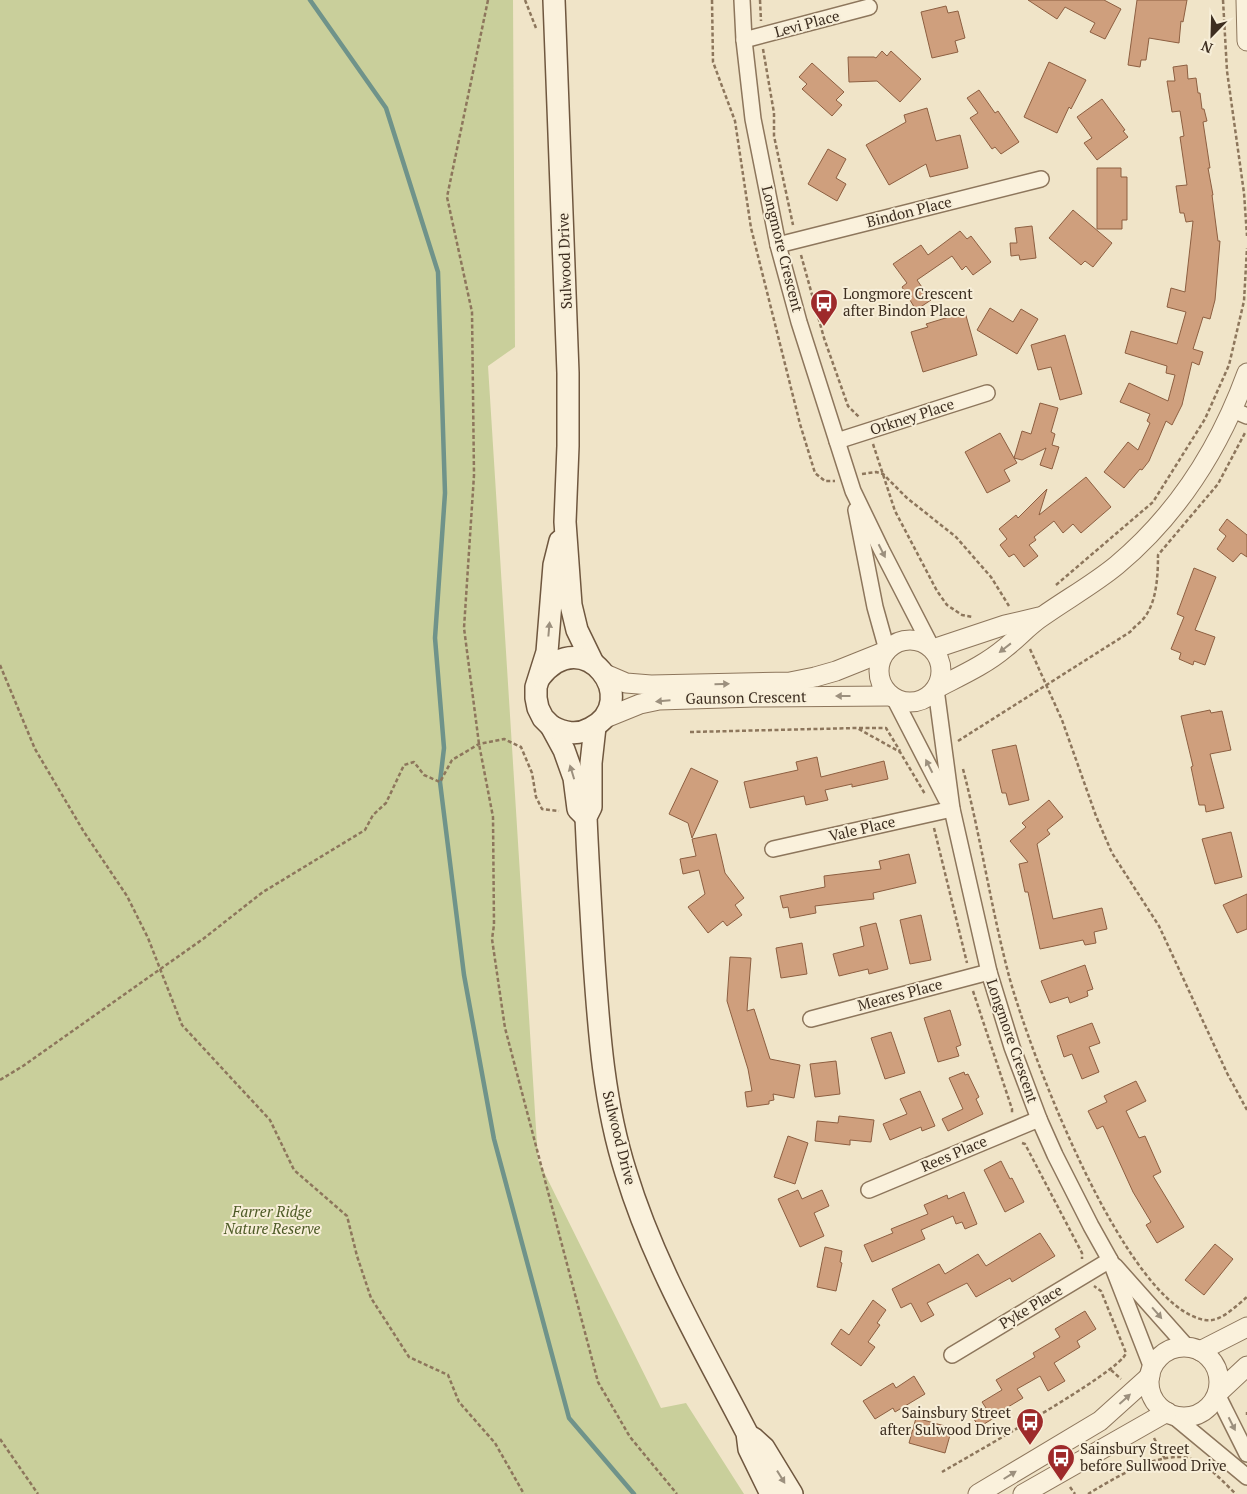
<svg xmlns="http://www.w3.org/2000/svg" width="1247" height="1494" viewBox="0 0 1247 1494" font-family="'PT Serif',serif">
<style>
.park{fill:#c9cf9b}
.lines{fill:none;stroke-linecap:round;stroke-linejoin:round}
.stream{stroke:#6f938a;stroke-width:4.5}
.building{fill:#cf9f7d;stroke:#8d5f41}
.minor-casing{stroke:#8d765c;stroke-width:18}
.tertiary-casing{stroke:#8d765c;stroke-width:21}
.secondary-casing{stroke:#6f573f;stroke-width:24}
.path{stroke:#8d765c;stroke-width:2.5;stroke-dasharray:4 2.5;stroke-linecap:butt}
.minor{stroke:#faf1dc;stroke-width:15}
.tertiary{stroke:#faf1dc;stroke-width:19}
.secondary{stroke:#faf1dc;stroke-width:21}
.oneway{fill:#9c907e}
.labels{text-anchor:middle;stroke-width:4;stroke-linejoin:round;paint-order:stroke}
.street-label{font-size:15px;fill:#3d2e20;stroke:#f7eed8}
.poi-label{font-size:15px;fill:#3d2e20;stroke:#f7eed8;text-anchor:start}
.park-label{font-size:15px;font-style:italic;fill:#4d5a26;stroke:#f7eed8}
</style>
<rect width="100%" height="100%" fill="#f0e4c8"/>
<!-- park -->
<polygon class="park" points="0,0 513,0 515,347 488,366 538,1160 661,1408 686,1403 744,1494 0,1494"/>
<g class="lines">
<!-- stream -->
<polyline class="stream" points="310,0 386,108 438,272 445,493 435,638 444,748 440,782 464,975 494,1139 569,1418 634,1494"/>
</g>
<!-- building -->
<g class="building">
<polygon points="1028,0 1104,0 1121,9 1105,39 1090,32 1095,23 1065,7 1057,19"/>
<polygon points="1137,0 1187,0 1183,22 1181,21 1179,43 1149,38 1146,60 1141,60 1140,67 1128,65"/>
<polygon points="946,6 948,13 958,11 965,38 955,41 958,52 932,58 921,12"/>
<polygon points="882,51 887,56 891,51 921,79 900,102 877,81 849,82 848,57 874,57 876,58"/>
<polygon points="1049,62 1086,80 1071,109 1069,107 1057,133 1024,117"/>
<polygon points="812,63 844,92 836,100 842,105 832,116 802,89 807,84 799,77"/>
<polygon points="1187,65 1188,79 1196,78 1198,93 1200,93 1202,109 1204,109 1207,121 1203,122 1210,168 1208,168 1213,195 1212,195 1218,241 1220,241 1215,300 1210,319 1203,317 1193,349 1203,352 1199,365 1192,362 1182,405 1172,425 1166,421 1149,461 1142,470 1140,469 1124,488 1104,472 1128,442 1138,450 1150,423 1147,421 1150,414 1120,402 1129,383 1168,401 1175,375 1166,373 1167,366 1125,353 1131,331 1177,344 1186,312 1167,307 1171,288 1185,292 1193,221 1186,222 1184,213 1180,213 1176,186 1187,185 1180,137 1184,136 1180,111 1172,112 1167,81 1175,81 1173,67"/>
<polygon points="979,90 995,113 998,111 1019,142 1001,154 995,147 992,149 970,118 978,113 967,98"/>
<polygon points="1102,99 1125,130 1123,131 1128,137 1097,160 1084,143 1092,138 1077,117"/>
<polygon points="927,108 936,141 960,135 968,168 930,177 926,164 889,185 866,145 906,122 904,115"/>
<polygon points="828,149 846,159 836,178 846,184 837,201 808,184"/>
<polygon points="1097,168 1121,168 1121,177 1127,177 1127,220 1122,220 1122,229 1097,229"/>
<polygon points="1073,210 1112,243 1093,267 1085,261 1081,265 1049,238"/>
<polygon points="1032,226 1036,258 1020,260 1019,255 1011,256 1010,243 1017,243 1015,228"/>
<polygon points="960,231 967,239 971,236 991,262 973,275 966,266 962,270 952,256 917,280 931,300 916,310 902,287 907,283 893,264 921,245 928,255"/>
<polygon points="990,308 1013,322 1021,309 1038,319 1017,354 977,330"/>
<polygon points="965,312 977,355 923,372 911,332 928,327 926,324"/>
<polygon points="1065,335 1082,394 1060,400 1051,367 1038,370 1031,345"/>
<polygon points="1040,403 1058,408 1051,432 1055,434 1052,445 1059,447 1052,469 1040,465 1046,448 1022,460 1014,458 1017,463 1004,470 1010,481 987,493 965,452 1000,433 1014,458 1022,431 1031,434"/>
<polygon points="1086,477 1111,507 1081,533 1073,524 1063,533 1054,521 1034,537 1036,540 1029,545 1038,556 1024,567 1014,554 1009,557 1000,545 1007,539 999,529 1016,515 1018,518 1047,489 1039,515"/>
<polygon points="1227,519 1247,535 1247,557 1241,553 1233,562 1217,549 1226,536 1219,530"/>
<polygon points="1194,568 1216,577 1195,630 1215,637 1205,665 1194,661 1193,665 1179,659 1181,653 1171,649 1184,617 1177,614"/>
<polygon points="1210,710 1211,713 1222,711 1231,750 1210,754 1224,808 1206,812 1205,805 1199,805 1191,767 1193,766 1181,716"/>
<polygon points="1016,745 1029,800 1009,805 1006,793 1002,793 992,750"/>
<polygon points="817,757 821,777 884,761 888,779 852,787 852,784 825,790 828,800 806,805 804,796 750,808 744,782 798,770 796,762"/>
<polygon points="691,768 718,781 692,838 688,823 669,814"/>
<polygon points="1049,800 1063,817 1047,830 1050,834 1037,844 1053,919 1102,908 1107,929 1094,932 1096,943 1085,945 1083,940 1040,949 1028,892 1025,892 1019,864 1028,862 1010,841 1026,827 1022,823"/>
<polygon points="1231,832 1242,877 1215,884 1202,839"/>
<polygon points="716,834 725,873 744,898 735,905 742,915 727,926 723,921 708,933 688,907 705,894 699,870 683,874 680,859 696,856 692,839"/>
<polygon points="909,854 916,883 873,893 874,899 815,906 816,913 790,918 788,907 783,908 780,896 825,887 824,876 881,869 879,861"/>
<polygon points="1247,894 1247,929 1237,933 1223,905"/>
<polygon points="921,915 931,960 910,964 900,920"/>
<polygon points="876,923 888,969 869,974 868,969 839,976 833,954 864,946 860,927"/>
<polygon points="802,943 807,974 781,978 776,948"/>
<polygon points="730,957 751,958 747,1011 754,1009 770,1059 800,1065 794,1098 773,1094 774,1100 769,1101 769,1104 747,1107 745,1092 752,1091 748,1069 727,1001"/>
<polygon points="1085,965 1093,989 1087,991 1088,996 1070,1003 1068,997 1050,1003 1041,981"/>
<polygon points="950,1010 961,1045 956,1047 959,1056 938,1062 924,1018"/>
<polygon points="1092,1023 1100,1043 1089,1047 1099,1072 1082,1079 1072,1054 1064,1057 1057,1036"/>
<polygon points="891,1032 905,1073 885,1079 871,1038"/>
<polygon points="836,1061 840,1094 815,1097 810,1064"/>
<polygon points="964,1072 965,1075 968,1074 979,1097 976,1099 983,1114 948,1131 942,1119 963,1109 949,1078"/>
<polygon points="1136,1081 1146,1101 1126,1111 1139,1138 1145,1136 1161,1172 1153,1176 1184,1227 1157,1243 1146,1225 1151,1222 1133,1192 1103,1126 1097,1129 1088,1111 1107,1102 1104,1096"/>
<polygon points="920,1091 935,1126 922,1131 921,1127 890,1140 883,1124 907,1114 900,1099"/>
<polygon points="839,1116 874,1120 871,1142 850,1140 850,1145 815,1141 817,1121 838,1123"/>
<polygon points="788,1136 808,1143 795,1184 774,1177"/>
<polygon points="1001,1161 1010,1179 1012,1178 1024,1202 1005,1212 984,1170"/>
<polygon points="798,1190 802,1199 822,1190 829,1206 814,1213 824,1236 800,1247 778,1199"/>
<polygon points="964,1192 977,1224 965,1229 962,1222 956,1224 953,1216 921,1230 925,1239 872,1262 864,1245 893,1233 891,1229 928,1214 924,1205 947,1195 948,1199"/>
<polygon points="1040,1233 1055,1256 1012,1282 1010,1278 976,1297 967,1283 927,1303 934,1315 921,1322 911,1303 901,1308 892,1289 939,1264 945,1274 978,1254 986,1266"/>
<polygon points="1215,1244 1233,1259 1204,1295 1185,1280"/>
<polygon points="825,1247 842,1251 840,1262 842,1263 836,1291 817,1287"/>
<polygon points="873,1300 886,1310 877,1323 880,1325 868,1342 875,1347 861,1366 831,1344 841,1329 849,1335"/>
<polygon points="1085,1311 1096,1329 1077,1341 1080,1347 1054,1363 1065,1381 1048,1391 1040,1376 1017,1389 1023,1398 1003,1410 1004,1412 979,1427 972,1416 986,1408 982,1402 1002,1390 996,1380 1035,1357 1033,1353 1060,1337 1055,1329"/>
<polygon points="914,1376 925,1394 895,1412 893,1408 875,1419 863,1401 893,1383 896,1388"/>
<polygon points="916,1418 952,1428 945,1453 909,1443"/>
</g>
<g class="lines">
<defs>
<g id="minor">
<polyline points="742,0 744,40 753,119 778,245 799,322 853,491 881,549 932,648"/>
<polyline points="744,40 869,7"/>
<polyline points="778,245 1041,179"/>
<polyline points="1233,410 1247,416"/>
<polyline points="837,441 987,393"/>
<polyline points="856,510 875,607 887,650"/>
<polyline points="936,689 952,809 989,972 1012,1047 1039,1119 1055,1155 1091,1226 1110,1260 1152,1368"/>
<polyline points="894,698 946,799"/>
<polyline points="773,849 952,809"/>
<polyline points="811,1019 989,972"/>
<polyline points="869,1190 1039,1119"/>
<polyline points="1115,1266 1187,1347"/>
<polyline points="952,1355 1110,1260"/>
<polyline points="1217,1394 1247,1454"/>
<polyline points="1171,1414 1247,1477"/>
</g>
<g id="tertiary">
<polyline points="1246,0 1247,41"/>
<circle cx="910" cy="671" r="31"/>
<polyline points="933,649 1005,625 1039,617"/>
<polyline points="605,674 626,683 651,685 790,682 815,677 836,671 886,651"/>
<path d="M 937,688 C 960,676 985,665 1005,648 C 1018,638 1029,625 1043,616 C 1067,599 1094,584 1117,565 C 1179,513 1220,447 1247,373"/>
<polyline points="603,719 640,704 659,700 755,697 891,696"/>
<circle cx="1184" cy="1382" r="35"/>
<polyline points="1200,1351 1247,1327"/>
<polyline points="1218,1393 1247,1366"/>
<polyline points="978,1494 1100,1421 1150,1376"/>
<polyline points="1023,1494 1167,1412"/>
</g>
<g id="secondary">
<polyline points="554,0 568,373 568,446 565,522 571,605 577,630 593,663"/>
<polyline points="560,541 554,565 547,652 536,687 536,698 538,708 543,718 551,726 564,750 574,778 578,809 586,817"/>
<path d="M 540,677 C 584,621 643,701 591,728 C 577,736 564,733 551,726"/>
<path d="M 595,727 L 591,763 L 591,807 L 586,817 C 588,865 591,913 594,961 C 599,1033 604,1104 626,1173 C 654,1265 703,1348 747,1433 L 749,1449 L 771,1494"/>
<polyline points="753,1438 764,1448 792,1494"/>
</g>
</defs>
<!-- minor casing -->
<use href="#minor" class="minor-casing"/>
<!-- tertiary casing -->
<use href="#tertiary" class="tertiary-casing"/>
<!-- secondary casing -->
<use href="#secondary" class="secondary-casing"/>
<!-- path -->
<g class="path">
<polyline points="488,0 447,197 472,312 474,475 464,628 479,744 493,817 494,925 492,939 505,1028 598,1382 630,1437 677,1494"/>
<polyline points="525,0 536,28"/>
<polyline points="712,0 713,62 735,121 751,228 800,424 815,473 825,481 835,481"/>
<polyline points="760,0 761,21"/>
<polyline points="1223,0 1227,71 1244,193 1247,236"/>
<polyline points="763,49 774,113 774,136 793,225"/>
<polyline points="801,255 824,338 848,406 859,417"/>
<polyline points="873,444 895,511 937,591 947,605 962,615 973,617"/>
<polyline points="862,474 876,472 883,474 907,498 956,537 991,577 1009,606"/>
<polyline points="1056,585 1153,502 1205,419 1229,365 1244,301 1247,248"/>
<polyline points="1030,649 1062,720 1096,816 1112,853 1159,926 1227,1073 1247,1110"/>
<polyline points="0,665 35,749 84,832 127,896 148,938 182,1025 270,1120 294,1170 347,1216 357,1256 371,1298 409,1357 448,1375 459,1402 495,1443 524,1494"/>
<polyline points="859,728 886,728 900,751"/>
<polyline points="690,732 857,728 900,752 925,794"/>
<path d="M 958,741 L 1130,632 C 1134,627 1140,623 1144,618 C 1157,602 1158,574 1158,555 L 1218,484 L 1246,431"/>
<path d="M 963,769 C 981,838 991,908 1009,976 C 1029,1050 1125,1307 1205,1320 C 1220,1323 1236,1306 1247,1297"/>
<polyline points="934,828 967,963"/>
<polyline points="973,991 1012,1109 1012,1114"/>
<polyline points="0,1080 23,1066 108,1006 203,939 263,892 365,830 373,815 386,803 404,765 414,762 424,775 440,782 452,760 479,744 504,739 521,747 532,773 536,797 542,809 559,811"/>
<polyline points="1022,1143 1025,1144 1082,1253 1082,1259"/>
<polyline points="1111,1370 1121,1379"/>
<polyline points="1247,1412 1247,1415"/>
<polyline points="1026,1423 1037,1439"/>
<polyline points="1154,1438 1165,1459"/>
<polyline points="0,1439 38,1494"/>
<path d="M 942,1472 C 967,1457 1122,1371 1126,1353 L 1101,1291 L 1094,1286"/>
<polyline points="1070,1487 1075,1494"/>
<path d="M 1088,1494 C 1113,1479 1161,1449 1191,1459 C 1209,1465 1223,1482 1236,1494"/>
</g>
<!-- minor -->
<use href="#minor" class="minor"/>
<!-- tertiary -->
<use href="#tertiary" class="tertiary"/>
<!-- secondary -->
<use href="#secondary" class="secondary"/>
</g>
<!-- one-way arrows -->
<defs><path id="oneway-solid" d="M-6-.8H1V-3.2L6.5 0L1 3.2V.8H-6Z" transform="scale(1.25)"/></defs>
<g class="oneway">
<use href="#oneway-solid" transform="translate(882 551) rotate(63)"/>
<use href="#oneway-solid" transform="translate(549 629) rotate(-85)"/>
<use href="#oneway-solid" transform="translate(1005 648) rotate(142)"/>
<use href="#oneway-solid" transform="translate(722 684) rotate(-2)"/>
<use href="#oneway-solid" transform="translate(843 696) rotate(180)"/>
<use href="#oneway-solid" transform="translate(663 701) rotate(175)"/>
<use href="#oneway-solid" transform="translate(929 766) rotate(-117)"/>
<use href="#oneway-solid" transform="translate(572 772) rotate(-107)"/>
<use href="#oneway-solid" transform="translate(1157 1313) rotate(49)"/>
<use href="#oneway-solid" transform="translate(1125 1399) rotate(-42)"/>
<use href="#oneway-solid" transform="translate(1232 1424) rotate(63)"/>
<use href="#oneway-solid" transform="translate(1010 1475) rotate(-32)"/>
<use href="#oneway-solid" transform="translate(781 1477) rotate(58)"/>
</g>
<!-- icons -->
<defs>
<symbol id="bus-pin" viewBox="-11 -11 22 30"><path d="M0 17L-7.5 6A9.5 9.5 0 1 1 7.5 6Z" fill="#9e2a2b" stroke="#f7eed8"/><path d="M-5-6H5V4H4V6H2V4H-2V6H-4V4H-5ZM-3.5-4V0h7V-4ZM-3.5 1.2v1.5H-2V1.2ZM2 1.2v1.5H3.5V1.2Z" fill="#fff"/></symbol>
</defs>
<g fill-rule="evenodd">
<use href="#bus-pin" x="808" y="287" width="32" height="43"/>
<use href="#bus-pin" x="1014" y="1406" width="32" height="43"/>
<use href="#bus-pin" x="1045" y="1442" width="32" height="43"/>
</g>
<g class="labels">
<!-- street labels -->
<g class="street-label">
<text transform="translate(807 24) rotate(-15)" y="5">Levi Place</text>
<text transform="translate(909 212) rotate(-14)" y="5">Bindon Place</text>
<text transform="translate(782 249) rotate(76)" y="5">Longmore Crescent</text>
<text transform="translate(565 261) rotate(-92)" y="5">Sulwood Drive</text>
<text transform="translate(912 417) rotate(-18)" y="5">Orkney Place</text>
<text transform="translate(746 698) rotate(-1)" y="5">Gaunson Crescent</text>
<text transform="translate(862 829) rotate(-13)" y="5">Vale Place</text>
<text transform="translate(900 995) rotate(-15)" y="5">Meares Place</text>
<text transform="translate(1012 1041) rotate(71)" y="5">Longmore Crescent</text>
<text transform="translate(619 1138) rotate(76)" y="5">Sulwood Drive</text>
<text transform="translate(954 1154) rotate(-23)" y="5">Rees Place</text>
<text transform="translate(1031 1307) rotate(-31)" y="5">Pyke Place</text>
</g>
<!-- poi labels -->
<g class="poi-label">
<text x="843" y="299">Longmore Crescent<tspan x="843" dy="17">after Bindon Place</tspan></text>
<text x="1011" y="1418" text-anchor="end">Sainsbury Street<tspan x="1011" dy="17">after Sulwood Drive</tspan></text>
<text x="1080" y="1454">Sainsbury Street<tspan x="1080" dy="17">before Sullwood Drive</tspan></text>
</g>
<!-- park labels -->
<g class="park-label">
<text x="272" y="1217">Farrer Ridge<tspan x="272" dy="17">Nature Reserve</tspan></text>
</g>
</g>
<!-- north arrow -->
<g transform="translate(1212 35) rotate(203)" stroke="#f7eed8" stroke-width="4" paint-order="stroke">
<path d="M0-4L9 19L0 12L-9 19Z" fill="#3d2e20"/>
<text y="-8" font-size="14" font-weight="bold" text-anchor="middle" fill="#3d2e20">N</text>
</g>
</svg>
